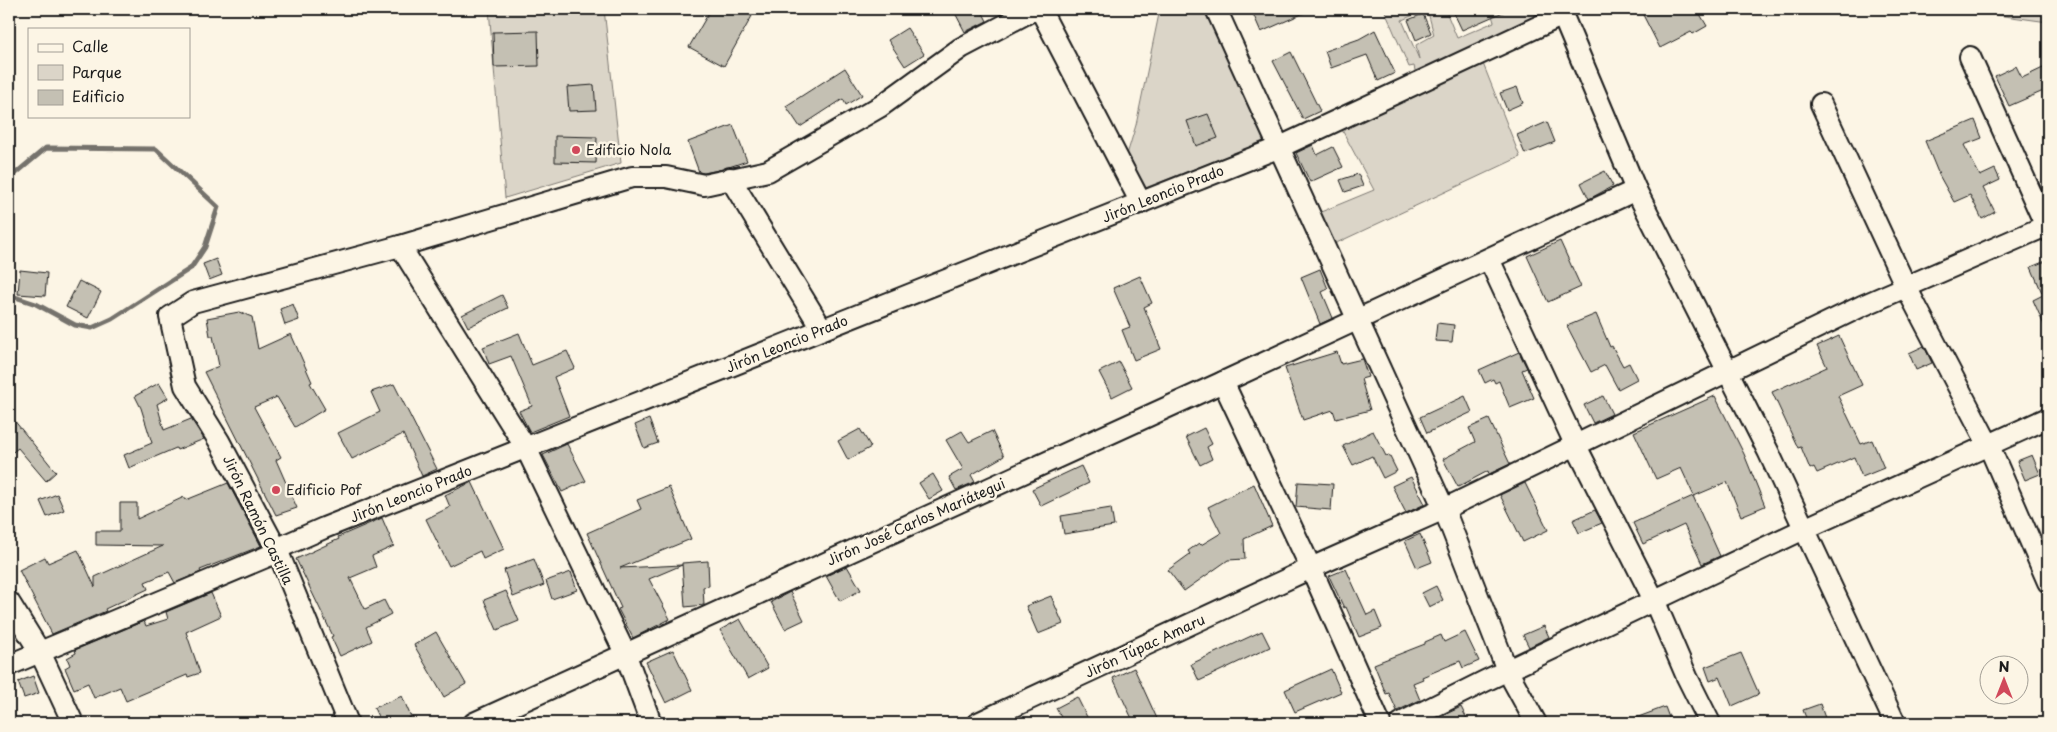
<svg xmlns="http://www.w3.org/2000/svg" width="2057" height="732" viewBox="0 0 2057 732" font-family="'Playpen Sans',sans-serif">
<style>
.green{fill:#dbd5c8;stroke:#7c7872}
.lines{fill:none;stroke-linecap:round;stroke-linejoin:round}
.stream{stroke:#75726c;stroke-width:5}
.building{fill:#c4c0b3;stroke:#1c1c1c}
.minor-casing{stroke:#1c1c1c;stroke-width:24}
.minor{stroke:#fcf5e5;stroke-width:20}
.poi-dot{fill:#d1495b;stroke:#fcf5e5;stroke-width:2}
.labels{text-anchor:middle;stroke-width:5;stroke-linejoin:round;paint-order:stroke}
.poi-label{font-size:14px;fill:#1c1c1c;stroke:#fcf5e5;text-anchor:start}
.street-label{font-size:14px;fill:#1c1c1c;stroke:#fcf5e5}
</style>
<rect width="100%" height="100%" fill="#fcf5e5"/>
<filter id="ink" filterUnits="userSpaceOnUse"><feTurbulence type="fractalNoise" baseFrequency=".02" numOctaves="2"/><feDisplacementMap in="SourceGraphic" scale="10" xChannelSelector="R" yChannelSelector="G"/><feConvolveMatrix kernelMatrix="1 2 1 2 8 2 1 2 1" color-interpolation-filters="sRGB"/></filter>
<g filter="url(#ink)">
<!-- green -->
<g class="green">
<polygon points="489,9 604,9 621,163 505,198"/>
<polygon points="1160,9 1209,9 1266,141 1140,190 1126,158 1136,125"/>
<polygon points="1384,9 1422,9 1423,11 1402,20 1419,59 1416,45 1434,35 1428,12 1445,9 1457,38 1494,22 1490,9 1548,9 1549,11 1416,75 1414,66 1409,67"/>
<polygon points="1954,9 2048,9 2048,22"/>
<polygon points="1482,61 1520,157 1330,246 1316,214 1374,190 1341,128"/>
</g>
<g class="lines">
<!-- stream -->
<polyline class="stream" points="9,179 46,148 156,149 218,207 205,247 191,268 112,319 92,328 75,325 36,304 9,295"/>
</g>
<!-- building -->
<g class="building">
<polygon points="711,9 740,9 752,16 724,66 689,47"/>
<polygon points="953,9 981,9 987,21 965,32"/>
<polygon points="1251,9 1313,9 1261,32"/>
<polygon points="1452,9 1510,9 1462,30"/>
<polygon points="1640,9 1697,9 1707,26 1693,34 1691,32 1660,48"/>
<polygon points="1423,14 1431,33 1416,40 1408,20"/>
<polygon points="907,28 924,54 905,66 888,40"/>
<polygon points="1375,30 1395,73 1378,81 1367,55 1331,68 1325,51 1359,39"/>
<polygon points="538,31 539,66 494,67 493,32"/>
<polygon points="1291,52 1320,111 1303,119 1273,61"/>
<polygon points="2016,66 2022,78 2045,67 2048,75 2048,89 2009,106 1995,76"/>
<polygon points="845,68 862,95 846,105 843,99 800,127 786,106"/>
<polygon points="594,85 596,110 569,111 567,87"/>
<polygon points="1517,87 1523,103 1507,110 1500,93"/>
<polygon points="1208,114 1218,138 1196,146 1187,121"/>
<polygon points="1975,120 1982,138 1964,145 1980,176 1995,169 2000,180 1983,188 1995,212 1982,219 1970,195 1954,202 1939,175 1925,141"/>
<polygon points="1547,122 1555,142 1525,154 1517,135"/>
<polygon points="733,125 747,161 723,169 704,173 699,172 688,142"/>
<polygon points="555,136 597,137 596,163 555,162"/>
<polygon points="1313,145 1317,155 1333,147 1343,167 1310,182 1296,153"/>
<polygon points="1605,171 1613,186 1589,199 1581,183"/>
<polygon points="1358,174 1363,186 1345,192 1340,180"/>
<polygon points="1560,241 1581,287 1548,302 1527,256"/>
<polygon points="216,259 222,275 209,280 203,264"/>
<polygon points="2048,260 2048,334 2033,300 2043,295 2031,267"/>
<polygon points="1320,269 1328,289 1322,292 1333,318 1320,324 1301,277"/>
<polygon points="20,270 47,273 45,296 18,294"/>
<polygon points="1140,276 1152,303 1144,307 1161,349 1134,360 1122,330 1130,327 1113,288"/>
<polygon points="79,281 101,292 88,318 66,307"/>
<polygon points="502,295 508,308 468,327 462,315"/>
<polygon points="293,304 299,320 285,325 280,309"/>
<polygon points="239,312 252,317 258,349 291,334 312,382 310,383 325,409 295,427 277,397 254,407 281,457 276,460 297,508 276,515 204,372 219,366 213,336 210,336 207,318"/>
<polygon points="1596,314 1610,347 1612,346 1623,366 1629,363 1637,379 1618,389 1605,365 1591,372 1567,326"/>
<polygon points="1437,323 1454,325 1452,342 1435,341"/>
<polygon points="519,333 532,365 567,351 575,368 554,377 569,416 530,432 519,411 532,406 511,356 489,364 483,347"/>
<polygon points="1839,336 1862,385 1838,396 1861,444 1872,440 1884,468 1862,477 1854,457 1817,473 1814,467 1810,469 1801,447 1798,448 1772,392 1827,367 1817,346"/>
<polygon points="1924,346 1932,363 1916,370 1909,353"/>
<polygon points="1337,352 1341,364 1362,359 1368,377 1361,379 1370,410 1336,419 1333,410 1303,420 1285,368"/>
<polygon points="1519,352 1527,368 1522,370 1534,398 1510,408 1499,381 1495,383 1493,379 1485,383 1479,370"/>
<polygon points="1119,362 1132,387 1112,397 1099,372"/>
<polygon points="159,383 168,398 157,404 164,430 191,419 204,439 177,450 176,448 129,468 124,455 152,443 141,408 135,396"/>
<polygon points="394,384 437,469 422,476 403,434 352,459 338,433 380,412 371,392"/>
<polygon points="1465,396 1472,412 1427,433 1420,417"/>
<polygon points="1603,396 1612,414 1593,423 1584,405"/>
<polygon points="1715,396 1744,454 1765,506 1741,516 1727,482 1694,496 1681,468 1656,479 1634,432"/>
<polygon points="9,414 56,472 46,481 18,448 9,455"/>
<polygon points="649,419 658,443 644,448 635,425"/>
<polygon points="1489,419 1510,464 1489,474 1488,471 1458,487 1443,459 1475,442 1469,428"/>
<polygon points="1204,428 1212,444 1207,447 1212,459 1200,465 1186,437"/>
<polygon points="860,429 871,447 848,460 838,441"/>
<polygon points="962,431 969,442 992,431 1004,456 971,475 975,482 956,490 949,477 963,469 946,440"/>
<polygon points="1373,431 1386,456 1389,455 1397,471 1383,478 1372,456 1353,465 1343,446"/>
<polygon points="567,444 586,481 562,492 543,455"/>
<polygon points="2032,455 2040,474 2025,480 2017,461"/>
<polygon points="1081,466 1089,483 1041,506 1032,489"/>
<polygon points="933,474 943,491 929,499 919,483"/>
<polygon points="1411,477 1425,504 1406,513 1392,486"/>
<polygon points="472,482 504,549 483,559 480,551 449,566 426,519 450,507 445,495"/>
<polygon points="1298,482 1333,484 1331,510 1296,507"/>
<polygon points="228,483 261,546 200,570 201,572 175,583 169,572 145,582 148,589 105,609 106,611 52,634 19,570 45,557 48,563 78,550 95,587 95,577 163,546 96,545 96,531 120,531 120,503 137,503 137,519 184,497 186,500"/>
<polygon points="1525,483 1548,530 1523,542 1500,495"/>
<polygon points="1254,484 1272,526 1244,539 1245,559 1228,560 1184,591 1168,570 1190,554 1188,551 1199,543 1201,545 1221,533 1208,507"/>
<polygon points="669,487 691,539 620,568 682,565 649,579 670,619 633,638 618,609 621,608 587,533 641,509 637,500"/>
<polygon points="57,494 64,510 47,517 40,501"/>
<polygon points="1693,496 1720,556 1702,564 1684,525 1643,544 1633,523"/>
<polygon points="1111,508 1114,526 1064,534 1061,516"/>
<polygon points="1595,510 1602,523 1579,533 1573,520"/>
<polygon points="382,518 394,546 372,556 376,567 350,578 365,609 384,600 391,614 366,627 372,641 340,656 331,637 333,636 296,559 339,539 338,537"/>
<polygon points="1420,534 1432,562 1417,568 1405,541"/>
<polygon points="534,559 544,585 513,597 504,570"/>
<polygon points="708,561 709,586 703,587 704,605 685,607 682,563"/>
<polygon points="847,566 861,590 840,601 826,576"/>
<polygon points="1346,569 1367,615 1375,611 1382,628 1359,637 1346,607 1344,608 1329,576"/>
<polygon points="571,572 577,590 552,599 546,581"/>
<polygon points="1436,586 1443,600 1429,607 1422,593"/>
<polygon points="506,591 519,621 497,630 484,600"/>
<polygon points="790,592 804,620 785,629 771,602"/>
<polygon points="211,593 221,616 186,632 200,673 188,677 187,675 126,701 120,687 94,698 88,683 74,689 65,668 70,665 67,658 76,653 75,650 144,621 146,626 168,619 166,612"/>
<polygon points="1051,596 1063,624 1038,634 1026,606"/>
<polygon points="740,619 768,668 748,679 720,630"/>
<polygon points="1544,626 1549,637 1529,647 1523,635"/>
<polygon points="1262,631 1270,647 1199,681 1191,664"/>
<polygon points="436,632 466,684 444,697 414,645"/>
<polygon points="1465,632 1479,661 1463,668 1460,661 1422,677 1423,679 1413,683 1420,700 1397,711 1389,693 1386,694 1374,664 1425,644 1425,642 1441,635 1444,642"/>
<polygon points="673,650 692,690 666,703 646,662"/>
<polygon points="1741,653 1759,694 1732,706 1720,677 1710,681 1705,667"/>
<polygon points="1134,668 1159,723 1134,723 1113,678"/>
<polygon points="1331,669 1341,692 1295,712 1285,690"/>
<polygon points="33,676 39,693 24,698 18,682"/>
<polygon points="402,696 411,717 398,723 381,723 374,708"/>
<polygon points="1077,697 1090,723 1064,723 1056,708"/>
<polygon points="1820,704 1825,718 1808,723 1803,710"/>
<polygon points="1461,707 1469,723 1427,723"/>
<polygon points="1665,707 1671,723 1626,723 1625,722"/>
</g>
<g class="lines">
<defs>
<g id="minor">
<polyline points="1040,9 1141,203"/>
<polyline points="1216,9 1444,509 1507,670 1536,723"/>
<polyline points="1560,9 1636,190 1768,451 1895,723"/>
<polyline points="1970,57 2048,231"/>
<polyline points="1821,104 1906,287 1989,446 2048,582"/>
<polyline points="730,178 822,329"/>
<polyline points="400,246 526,448 625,653 651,723"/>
<polyline points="1489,259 1575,444 1654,600 1687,677 1710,723"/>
<polyline points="1223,382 1311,568 1380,723"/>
<polyline points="9,602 40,652 73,723"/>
<polyline points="9,665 278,552 283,546 324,528 1280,147 1563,15"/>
<polyline points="348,723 278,552 219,441 185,386 170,317 193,302 400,246 632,177 666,177 704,185 768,171 881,106 961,48 1035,9"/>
<polyline points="474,723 1223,382 1636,190"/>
<polyline points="978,723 1311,568 1444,509 1862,306 2048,225"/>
<polyline points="1401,723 1485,681 1804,529 2048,418"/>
</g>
</defs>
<!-- minor casing -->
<use href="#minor" class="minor-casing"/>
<!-- minor -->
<use href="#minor" class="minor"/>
</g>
</g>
<!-- markers -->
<g class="poi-dot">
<circle cx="576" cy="150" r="5"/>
<circle cx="276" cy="490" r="5"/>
</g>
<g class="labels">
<!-- poi labels -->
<g class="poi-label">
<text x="586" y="155">Edificio Nola</text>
<text x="286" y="495">Edificio Pof</text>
</g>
<!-- street labels -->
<g class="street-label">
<text transform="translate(1163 194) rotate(-22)" y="5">Jirón Leoncio Prado</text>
<text transform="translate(787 344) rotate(-22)" y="5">Jirón Leoncio Prado</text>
<text transform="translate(411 494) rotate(-22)" y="5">Jirón Leoncio Prado</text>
<text transform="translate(258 520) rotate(64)" y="5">Jirón Ramón Castilla</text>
<text transform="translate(916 522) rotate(-24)" y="5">Jirón José Carlos Mariátegui</text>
<text transform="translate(1145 646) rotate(-25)" y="5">Jirón Túpac Amaru</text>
</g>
</g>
<!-- margin -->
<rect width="2057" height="732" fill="none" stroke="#fcf5e5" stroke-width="30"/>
<rect x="15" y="15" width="2027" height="702" fill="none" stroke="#1c1c1c" stroke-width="2" filter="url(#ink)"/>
<!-- legend -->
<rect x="28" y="28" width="162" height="90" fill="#fcf5e5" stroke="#a29e95"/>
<rect x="38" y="44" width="25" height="8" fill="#fcf5e5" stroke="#a29e95"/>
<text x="72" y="52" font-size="15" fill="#1c1c1c">Calle</text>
<rect x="38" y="65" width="25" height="15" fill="#dbd5c8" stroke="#a29e95"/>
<text x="72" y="78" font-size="15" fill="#1c1c1c">Parque</text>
<rect x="38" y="90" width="25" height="15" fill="#c4c0b3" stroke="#a29e95"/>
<text x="72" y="102" font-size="15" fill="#1c1c1c">Edificio</text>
<!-- north arrow -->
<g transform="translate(2004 680)"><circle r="24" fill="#fcf5e5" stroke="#a29e95"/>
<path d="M0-4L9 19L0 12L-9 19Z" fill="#d1495b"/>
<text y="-8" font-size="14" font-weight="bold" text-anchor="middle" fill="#1c1c1c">N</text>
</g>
</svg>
